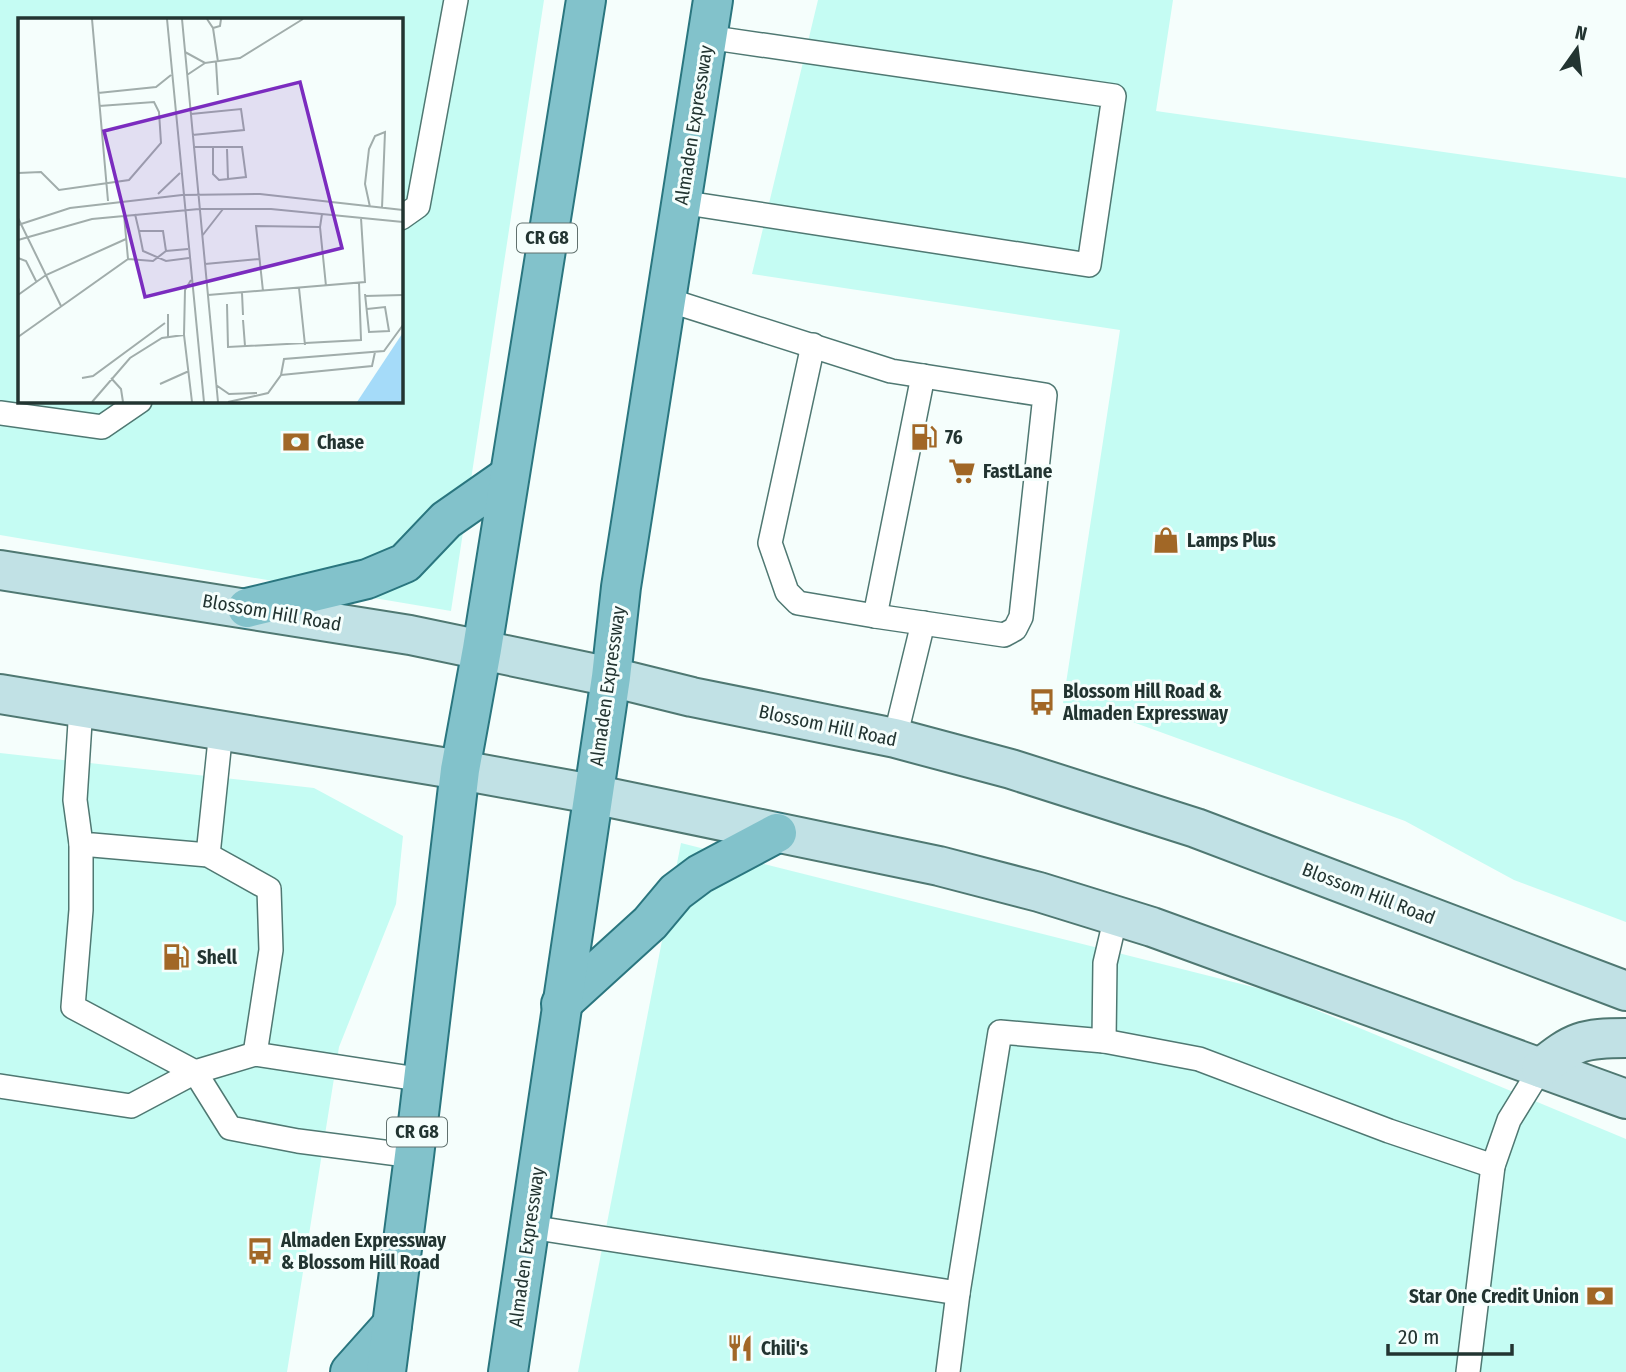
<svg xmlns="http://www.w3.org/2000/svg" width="1626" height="1372" viewBox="0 0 1626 1372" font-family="'Fira Sans Condensed',sans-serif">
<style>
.built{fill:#c5fcf3;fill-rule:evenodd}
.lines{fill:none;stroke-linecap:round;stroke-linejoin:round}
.lane-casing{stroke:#4f7872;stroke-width:26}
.secondary-casing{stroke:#4f7872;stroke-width:42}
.primary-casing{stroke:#2a767f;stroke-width:42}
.lane{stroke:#fff;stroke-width:23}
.secondary{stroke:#c1e1e5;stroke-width:38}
.primary{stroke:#82c2cb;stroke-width:38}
.labels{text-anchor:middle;stroke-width:6;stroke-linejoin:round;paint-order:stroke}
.shield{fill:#f5fefc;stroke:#61716e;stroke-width:2}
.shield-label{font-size:18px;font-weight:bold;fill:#223431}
.street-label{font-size:19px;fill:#223431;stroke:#f5fefc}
.poi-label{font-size:19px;font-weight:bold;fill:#223431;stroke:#f5fefc;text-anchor:start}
.inset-road{fill:none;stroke:#a1adab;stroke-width:2}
.view{fill:#7b2cbf;fill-opacity:0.15;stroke:#7b2cbf;stroke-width:3.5}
.inset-edge{fill:none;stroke:#223431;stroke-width:3.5}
</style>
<rect width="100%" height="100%" fill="#f5fefc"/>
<!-- built -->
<g class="built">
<path d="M 0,0 L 544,0 L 451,611 L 0,535 ZM 19,19 L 401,19 L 401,401 L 19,401 Z"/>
<polygon points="818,0 1173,0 1156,111 1626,178 1626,922 1514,880 1405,821 1130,721 1063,703 1120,330 752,274"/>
<polygon points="0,753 314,788 403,836 396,904 339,1047 287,1372 0,1372"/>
<polygon points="681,843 1273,992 1626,1139 1626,1372 578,1372"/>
</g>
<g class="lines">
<defs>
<g id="lane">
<polyline points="680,202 1089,265 1114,96 707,37"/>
<polyline points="401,218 418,206 456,0"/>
<polyline points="665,299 891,371 1045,395 1021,617 1015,629 1004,635 875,616"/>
<polyline points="813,345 770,543 787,592 798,603 875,616 923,376"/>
<polyline points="0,413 102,427 140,401"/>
<polyline points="81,707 75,800 81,844 208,855 269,889 271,950 255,1054"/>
<polyline points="895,738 923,623"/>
<polyline points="81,844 81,910 73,1007 195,1072 230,1128 298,1141 414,1156"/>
<polyline points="208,855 221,730"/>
<polyline points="1104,1041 1105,963 1116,916"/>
<polyline points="0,1086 131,1106 195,1072 255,1054 424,1080"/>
<polyline points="530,1227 958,1293"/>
<polyline points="948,1372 958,1293 1000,1032 1104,1041 1199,1059 1389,1131 1493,1166"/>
<polyline points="1468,1372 1493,1166 1509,1120 1541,1068"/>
</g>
<g id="secondary">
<polyline points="0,570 410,635 611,677 692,697 895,738 1011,769 1196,828 1626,991"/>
<polyline points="0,694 460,770 592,794 939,866 1039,892 1152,927 1626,1099"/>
<path d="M 1541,1068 C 1574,1041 1583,1038 1626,1038"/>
</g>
<g id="primary">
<polyline points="247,608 367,579 405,563 446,520 509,476"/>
<polyline points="561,1004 650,923 676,892 700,874 777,833"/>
<polyline points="350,1372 392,1325"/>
<polyline points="386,1372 414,1156 460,770 482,649 586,0"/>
<polyline points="508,1372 611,677 621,587 713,0"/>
</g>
</defs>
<!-- lane casing -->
<use href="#lane" class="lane-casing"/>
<!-- secondary casing -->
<use href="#secondary" class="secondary-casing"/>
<!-- primary casing -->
<use href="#primary" class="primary-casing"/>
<!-- lane -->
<use href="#lane" class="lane"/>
<!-- secondary -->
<use href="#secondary" class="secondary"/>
<!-- primary -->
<use href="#primary" class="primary"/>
</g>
<!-- icons -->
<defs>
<symbol id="fuel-bare" viewBox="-9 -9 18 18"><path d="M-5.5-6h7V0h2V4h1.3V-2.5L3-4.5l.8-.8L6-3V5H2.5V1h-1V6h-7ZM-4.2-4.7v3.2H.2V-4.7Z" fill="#a16726" stroke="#f5fefc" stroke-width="2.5" paint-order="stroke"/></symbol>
<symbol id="bank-bare" viewBox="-9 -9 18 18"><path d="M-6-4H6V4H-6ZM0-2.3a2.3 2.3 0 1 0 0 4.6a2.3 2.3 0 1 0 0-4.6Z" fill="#a16726" stroke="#f5fefc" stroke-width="2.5" paint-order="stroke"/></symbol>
<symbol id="supermarket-bare" viewBox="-9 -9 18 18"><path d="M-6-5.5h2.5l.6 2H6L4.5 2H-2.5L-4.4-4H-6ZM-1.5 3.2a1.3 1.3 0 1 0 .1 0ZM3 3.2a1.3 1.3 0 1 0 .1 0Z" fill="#a16726" stroke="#f5fefc" stroke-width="2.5" paint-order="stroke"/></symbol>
<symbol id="shop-bare" viewBox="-9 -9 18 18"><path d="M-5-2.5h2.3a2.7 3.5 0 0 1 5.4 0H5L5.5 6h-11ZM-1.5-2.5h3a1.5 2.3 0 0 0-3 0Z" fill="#a16726" stroke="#f5fefc" stroke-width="2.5" paint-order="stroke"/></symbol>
<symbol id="bus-bare" viewBox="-9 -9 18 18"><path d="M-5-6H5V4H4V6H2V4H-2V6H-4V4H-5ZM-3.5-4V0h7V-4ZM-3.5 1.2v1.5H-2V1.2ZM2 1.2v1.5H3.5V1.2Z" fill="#a16726" stroke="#f5fefc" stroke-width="2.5" paint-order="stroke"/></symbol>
<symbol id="restaurant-bare" viewBox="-9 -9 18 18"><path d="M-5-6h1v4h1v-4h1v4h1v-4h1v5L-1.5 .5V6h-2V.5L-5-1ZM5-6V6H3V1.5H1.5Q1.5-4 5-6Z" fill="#a16726" stroke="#f5fefc" stroke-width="2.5" paint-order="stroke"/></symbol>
</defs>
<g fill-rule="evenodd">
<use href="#fuel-bare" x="905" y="418" width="38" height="38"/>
<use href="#bank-bare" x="277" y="423" width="38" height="38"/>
<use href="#supermarket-bare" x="943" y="452" width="38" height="38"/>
<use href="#shop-bare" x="1147" y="521" width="38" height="38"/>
<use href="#bus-bare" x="1023" y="683" width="38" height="38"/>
<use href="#fuel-bare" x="157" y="938" width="38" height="38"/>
<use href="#bus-bare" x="241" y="1232" width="38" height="38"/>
<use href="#bank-bare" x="1581" y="1277" width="38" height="38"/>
<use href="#restaurant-bare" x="721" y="1329" width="38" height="38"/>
</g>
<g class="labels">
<!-- shield labels -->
<g class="shield">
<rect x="517" y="223.5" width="60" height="29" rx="5"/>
<rect x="387" y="1117.5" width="60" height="29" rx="5"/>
</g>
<g class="shield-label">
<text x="547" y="244">CR G8</text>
<text x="417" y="1138">CR G8</text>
</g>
<!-- street labels -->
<g class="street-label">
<text transform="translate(693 125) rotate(-81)" y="7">Almaden Expressway</text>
<text transform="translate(272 612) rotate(10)" y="7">Blossom Hill Road</text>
<text transform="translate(607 686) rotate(-82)" y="7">Almaden Expressway</text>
<text transform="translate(828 725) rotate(12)" y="7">Blossom Hill Road</text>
<text transform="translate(1369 893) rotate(21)" y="7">Blossom Hill Road</text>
<text transform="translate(526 1247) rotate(-82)" y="7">Almaden Expressway</text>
</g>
<!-- poi labels -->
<g class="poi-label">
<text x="945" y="444">76</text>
<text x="317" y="449">Chase</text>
<text x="983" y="478">FastLane</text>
<text x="1187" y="547">Lamps Plus</text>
<text x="1063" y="698">Blossom Hill Road &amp;<tspan x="1063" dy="22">Almaden Expressway</tspan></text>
<text x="197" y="964">Shell</text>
<text x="281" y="1247">Almaden Expressway<tspan x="281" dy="22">&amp; Blossom Hill Road</tspan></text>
<text x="1579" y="1303" text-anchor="end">Star One Credit Union</text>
<text x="761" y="1355">Chili's</text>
</g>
</g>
<!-- overview -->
<g transform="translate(18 18)">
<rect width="385" height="385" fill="#f5fefc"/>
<path d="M 384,316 L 385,384 L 339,384 Z" fill="#a5dbf9"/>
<path class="inset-road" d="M 74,1 L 90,183M 149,1 L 186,384M 164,1 L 200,384M 189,1 L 195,10 L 202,8 L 203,1M 195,10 L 200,44M 167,34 L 187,45 L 222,40 L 285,1M 198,44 L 200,77M 169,57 L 187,45M 80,75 L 138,69 L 153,57M 173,96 L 223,91 L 226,112 L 174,117M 175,129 L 224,129 L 228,159 L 210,161M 195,130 L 195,156 L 201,162 L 210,161 L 209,131M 0,155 L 23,154 L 41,172 L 111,162 L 143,125 L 141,94 L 136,84 L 81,88M 140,176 L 162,155M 352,189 L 347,166 L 351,131 L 357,118 L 367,114 L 364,190M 117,196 L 121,213 L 145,213 L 148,233M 304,196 L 302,209 L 308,268M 0,200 L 43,288M 0,207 L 52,190 L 164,177 L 242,176 L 385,192M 121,213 L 125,233 L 148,243 L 171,240M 184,218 L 205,191M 0,222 L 74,201 L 181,191 L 253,191 L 385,204M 0,240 L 8,243 L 18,263M 110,241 L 135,243 L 148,233 L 170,231M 187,246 L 241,241M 281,270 L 287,327M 245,273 L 238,208 L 302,209M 224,275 L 225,297M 347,276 L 351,314 L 371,313 L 367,289 L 349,291M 0,277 L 28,257 L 108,221M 190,277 L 347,264 L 343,200M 347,278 L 385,277M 209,286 L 210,329 L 343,322 L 341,265M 225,302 L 227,328M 166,317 L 167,272 L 173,262M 0,319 L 110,241 L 106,197M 150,319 L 150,296M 263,357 L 354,348 L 357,334M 64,360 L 75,358 L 147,305M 93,360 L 103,371 L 105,384M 142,366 L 171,353M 198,367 L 211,376 L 239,375M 74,384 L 112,340 L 144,320 L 166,317 L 174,384M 210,384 L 250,375 L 263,357 L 266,341 L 366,333 L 385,307"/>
<path class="view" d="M 282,64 L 324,230 L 127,279 L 86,113 Z"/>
<rect width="385" height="385" class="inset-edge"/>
</g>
<!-- north arrow -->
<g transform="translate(1577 49) rotate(14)" stroke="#f5fefc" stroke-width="5" paint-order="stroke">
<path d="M0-5L12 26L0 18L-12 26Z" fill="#223431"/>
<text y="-10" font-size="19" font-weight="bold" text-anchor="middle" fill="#223431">N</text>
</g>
<!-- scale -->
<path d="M1388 1344v10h124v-10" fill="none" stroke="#223431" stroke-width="3.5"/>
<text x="1398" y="1344" font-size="21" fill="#223431" stroke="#f5fefc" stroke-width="5" paint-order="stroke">20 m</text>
</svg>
